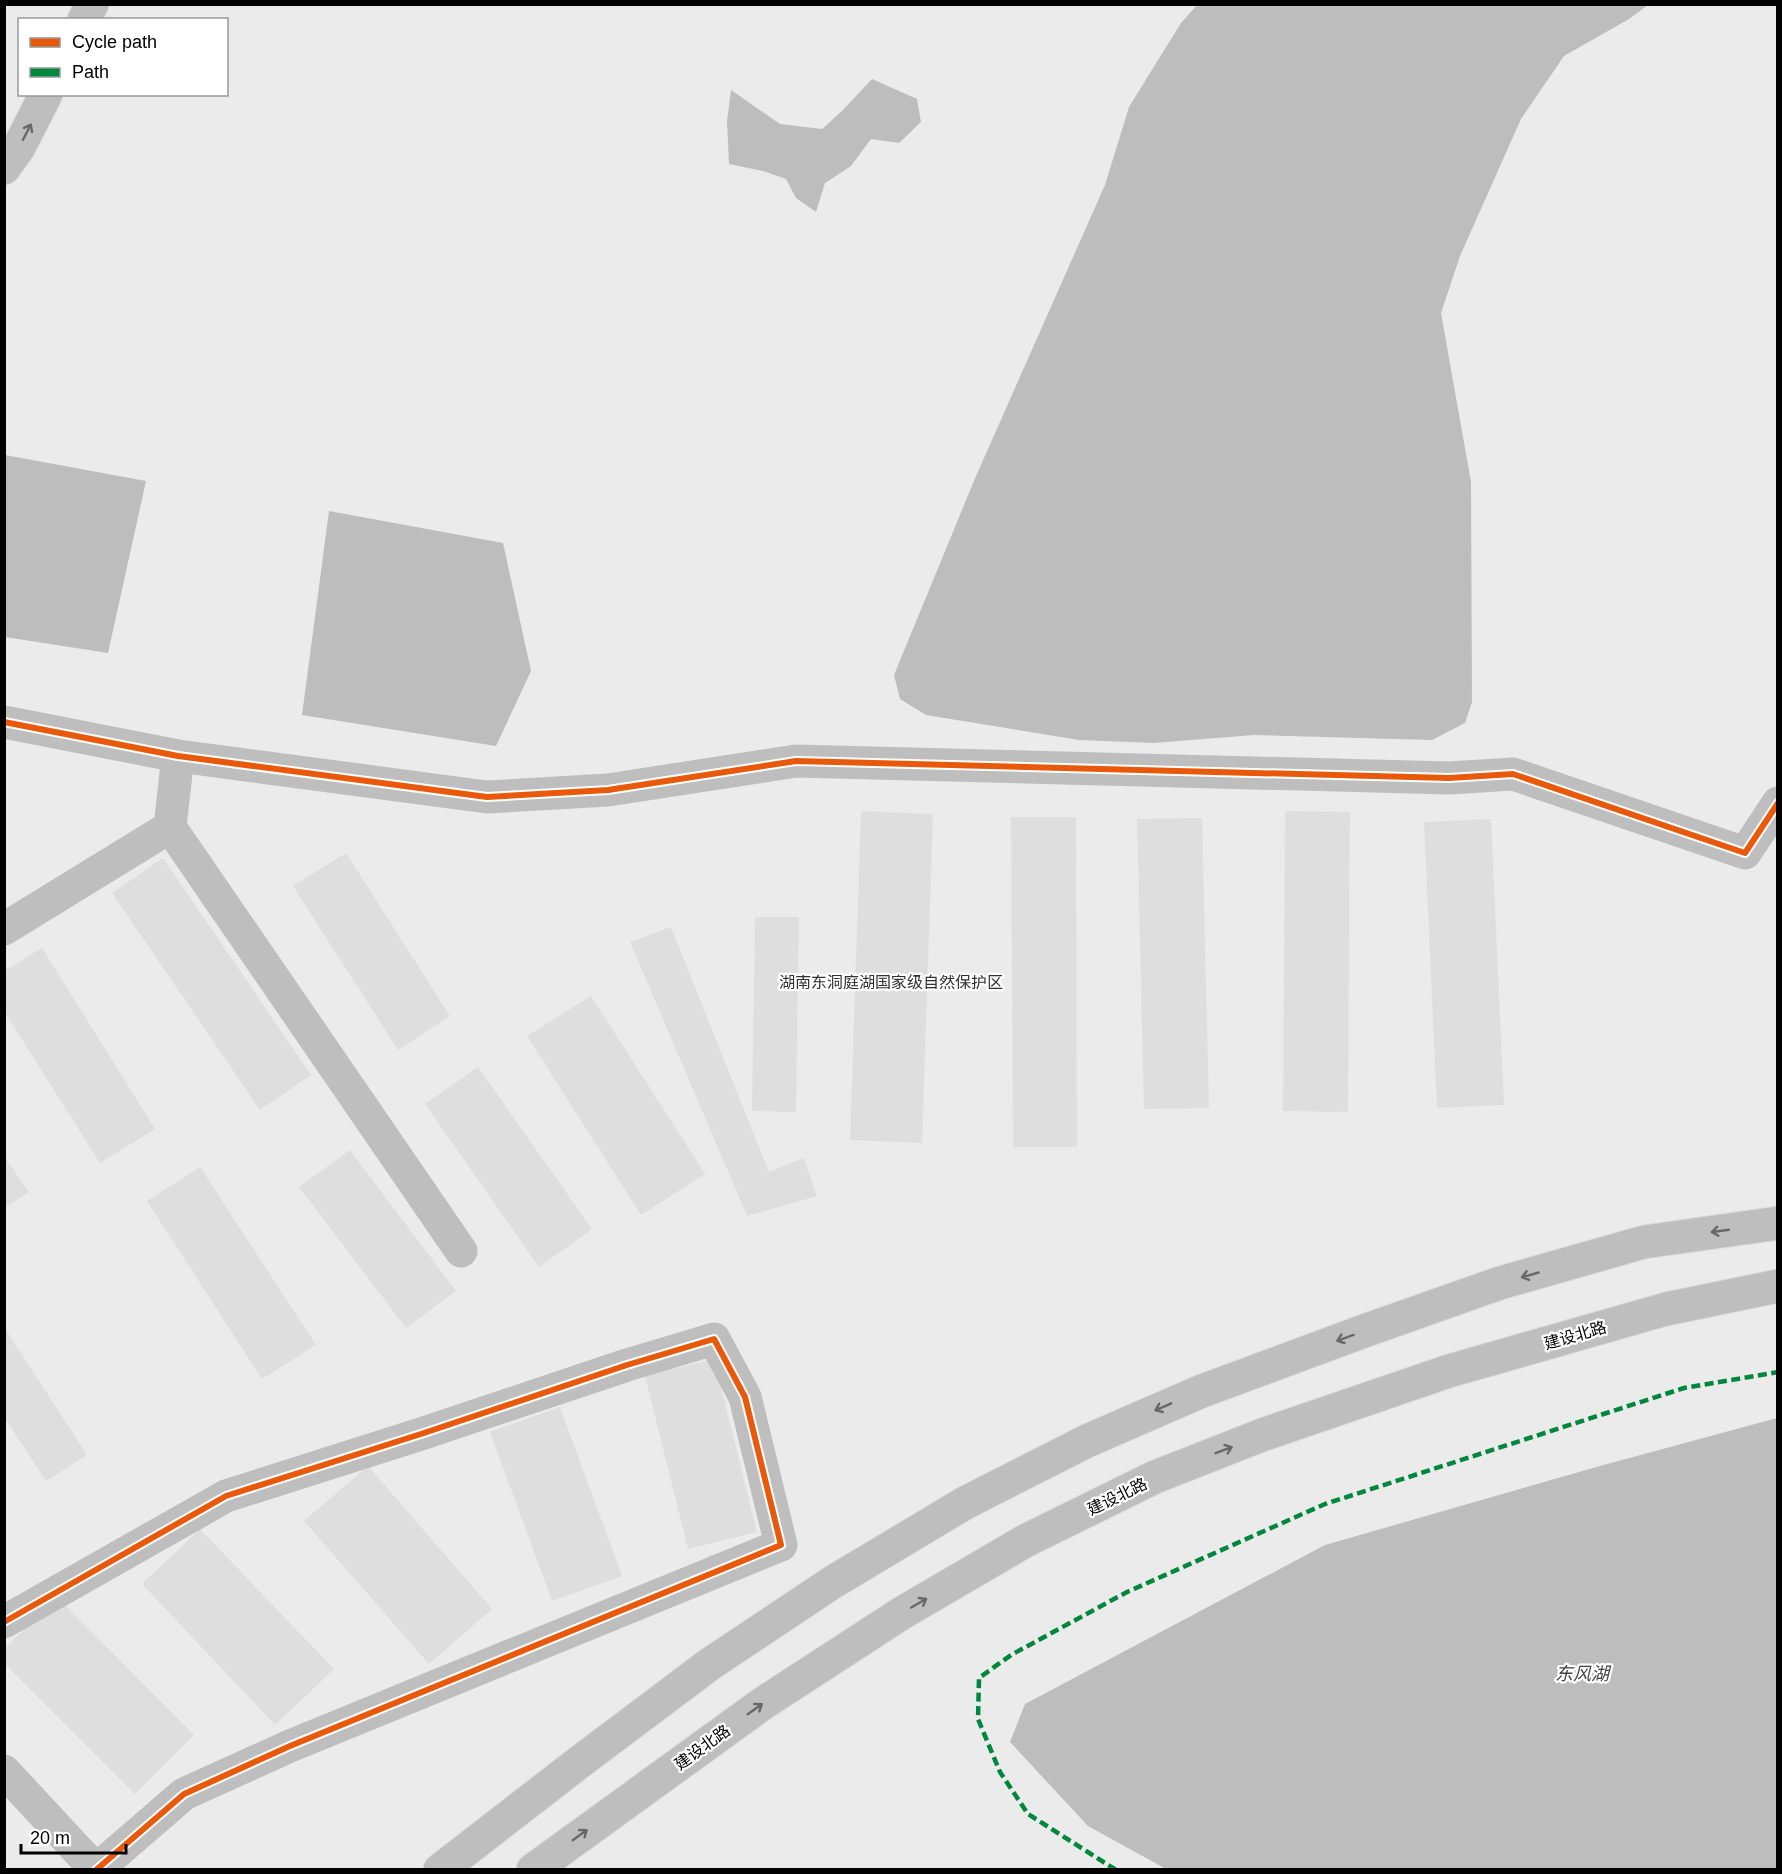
<svg xmlns="http://www.w3.org/2000/svg" width="1782" height="1874" viewBox="0 0 1782 1874" font-family="Helvetica,'Noto Sans SC',sans-serif">
<style>
.green{fill:#ebebeb;fill-rule:evenodd}
.water{fill:#bdbdbd}
.building{fill:#dedede}
.lines{fill:none;stroke-linecap:round;stroke-linejoin:round}
.major-casing{stroke:#dbdbdb;stroke-width:35}
.minor{stroke:#bebebe;stroke-width:33}
.major{stroke:#bebebe;stroke-width:33}
.quiet{stroke:#00873e;stroke-width:4.5;stroke-dasharray:9 4.5;stroke-linecap:butt}
.cycleway-casing{stroke:#fff;stroke-width:10}
.cycleway{stroke:#e8590c;stroke-width:6}
.oneway{stroke:#686868}
.labels{text-anchor:middle;stroke-width:4.5;stroke-linejoin:round;paint-order:stroke}
.park-label{font-size:16px;fill:#313131;stroke:#fff}
.street-label{font-size:16px;fill:#000;stroke:#fff}
.water-label{font-size:18px;font-style:italic;fill:#424242;stroke:#fff}
</style>
<rect width="100%" height="100%" fill="#fff"/>
<!-- green -->
<path class="green" d="M 5,5 L 1777,5 L 1777,1869 L 5,1870 ZM 20,20 L 226,20 L 226,94 L 20,94 Z"/>
<!-- water -->
<g class="water">
<polygon points="1198,4 1648,5 1629,19 1564,56 1521,119 1460,256 1441,313 1471,482 1472,702 1465,723 1432,740 1254,735 1154,743 1079,740 926,715 900,699 894,675 976,476 1105,185 1129,107 1181,23"/>
<polygon points="872,79 917,99 921,122 899,143 871,139 851,166 825,183 816,212 796,198 786,179 763,171 729,164 727,121 731,90 780,124 822,129 842,111"/>
<polygon points="5,455 146,481 108,653 5,637"/>
<polygon points="329,511 503,543 531,671 496,746 302,715"/>
<polygon points="1777,1418 1777,1869 1166,1869 1088,1826 1010,1742 1025,1704 1325,1545 1600,1466"/>
</g>
<!-- building -->
<g class="building">
<polygon points="861,811 933,814 922,1143 850,1140"/>
<polygon points="1285,811 1350,812 1348,1112 1283,1111"/>
<polygon points="1011,817 1076,817 1077,1147 1013,1147"/>
<polygon points="1202,818 1209,1108 1144,1109 1137,819"/>
<polygon points="1491,819 1504,1105 1437,1108 1424,822"/>
<polygon points="346,853 450,1016 398,1050 293,886"/>
<polygon points="163,858 311,1075 260,1110 112,893"/>
<polygon points="755,917 799,917 796,1112 752,1111"/>
<polygon points="671,927 769,1172 804,1158 817,1196 747,1216 630,942"/>
<polygon points="42,948 155,1129 100,1163 4,1011 4,971"/>
<polygon points="591,996 705,1174 641,1215 527,1036"/>
<polygon points="478,1067 592,1229 539,1267 425,1104"/>
<polygon points="350,1150 456,1291 406,1328 299,1187"/>
<polygon points="4,1156 29,1192 4,1208"/>
<polygon points="200,1167 316,1345 262,1379 147,1201"/>
<polygon points="4,1327 87,1455 46,1481 4,1417"/>
<polygon points="714,1359 757,1532 688,1549 645,1376"/>
<polygon points="560,1407 622,1576 552,1601 490,1432"/>
<polygon points="368,1466 492,1609 429,1664 304,1521"/>
<polygon points="200,1529 334,1669 275,1725 142,1584"/>
<polygon points="57,1597 194,1735 135,1794 4,1663 4,1649"/>
</g>
<g class="lines">
<defs>
<g id="major">
<polyline points="84,20 92,4"/>
<polyline points="4,168 19,147 46,94"/>
<polyline points="440,1870 577,1764 710,1664 833,1582 965,1503 1087,1441 1202,1391 1364,1331 1500,1283 1644,1242 1778,1223"/>
<polyline points="533,1870 762,1704 902,1613 1025,1541 1155,1477 1262,1435 1449,1371 1666,1309 1778,1286"/>
</g>
</defs>
<!-- major casing -->
<use href="#major" class="major-casing"/>
<!-- minor -->
<g class="minor">
<polyline points="4,722 178,756 487,797 608,790 796,761 1449,778 1513,774 1745,853 1778,803"/>
<polyline points="170,827 461,1251"/>
<polyline points="4,929 170,827 178,756"/>
<polyline points="4,1622 226,1496 424,1433 627,1365 714,1339 745,1397 781,1545 290,1746 184,1794 96,1870"/>
<polyline points="4,1771 96,1870"/>
</g>
<!-- major -->
<use href="#major" class="major"/>
<!-- quiet -->
<polyline class="quiet" points="1116,1870 1028,1814 1000,1772 978,1719 979,1678 1011,1655 1127,1592 1325,1504 1684,1388 1778,1372"/>
<defs>
<g id="cycleway">
<polyline points="4,722 178,756 487,797 608,790 796,761 1449,778 1513,774 1745,853 1778,803"/>
<polyline points="4,1622 226,1496 424,1433 627,1365 714,1339 745,1397 781,1545 290,1746 184,1794 96,1870"/>
</g>
</defs>
<!-- cycleway casing -->
<use href="#cycleway" class="cycleway-casing"/>
<!-- cycleway -->
<use href="#cycleway" class="cycleway"/>
</g>
<!-- one-way arrows -->
<defs><path id="oneway-shaft" d="M-6 0H5M1.5-3L5.5 0L1.5 3" fill="none" stroke-width="1.6" stroke-linecap="round" stroke-linejoin="round" transform="scale(1.5)"/></defs>
<g class="oneway">
<use href="#oneway-shaft" transform="translate(27 132) rotate(-63)"/>
<use href="#oneway-shaft" transform="translate(1720 1231) rotate(172)"/>
<use href="#oneway-shaft" transform="translate(1530 1275) rotate(164)"/>
<use href="#oneway-shaft" transform="translate(1345 1338) rotate(160)"/>
<use href="#oneway-shaft" transform="translate(1163 1407) rotate(156)"/>
<use href="#oneway-shaft" transform="translate(1224 1450) rotate(-21)"/>
<use href="#oneway-shaft" transform="translate(919 1603) rotate(-30)"/>
<use href="#oneway-shaft" transform="translate(755 1709) rotate(-35)"/>
<use href="#oneway-shaft" transform="translate(580 1835) rotate(-36)"/>
</g>
<g class="labels">
<!-- park labels -->
<g class="park-label">
<text x="891" y="988">湖南东洞庭湖国家级自然保护区</text>
</g>
<!-- street labels -->
<g class="street-label">
<text transform="translate(1575 1335) rotate(-16)" y="6">建设北路</text>
<text transform="translate(1117 1496) rotate(-26)" y="6">建设北路</text>
<text transform="translate(702 1747) rotate(-36)" y="6">建设北路</text>
</g>
<!-- water labels -->
<g class="water-label">
<text x="1582" y="1680">东风湖</text>
</g>
</g>
<!-- border -->
<rect width="1782" height="1874" fill="none" stroke="#000000" stroke-width="12"/>
<!-- legend -->
<rect x="18" y="18" width="210" height="78" fill="#ffffff" stroke="#999999" stroke-width="1.5"/>
<rect x="30" y="38" width="30" height="9" fill="#e8590c" stroke="#999999" stroke-width="1.5"/>
<text x="72" y="48" font-size="18" fill="#000000">Cycle path</text>
<rect x="30" y="68" width="30" height="9" fill="#00873e" stroke="#999999" stroke-width="1.5"/>
<text x="72" y="78" font-size="18" fill="#000000">Path</text>
<!-- scale -->
<path d="M21 1844v9h105v-9" fill="none" stroke="#000000" stroke-width="3"/>
<text x="30" y="1844" font-size="18" fill="#000000" stroke="#ffffff" stroke-width="4.5" paint-order="stroke">20 m</text>
</svg>
